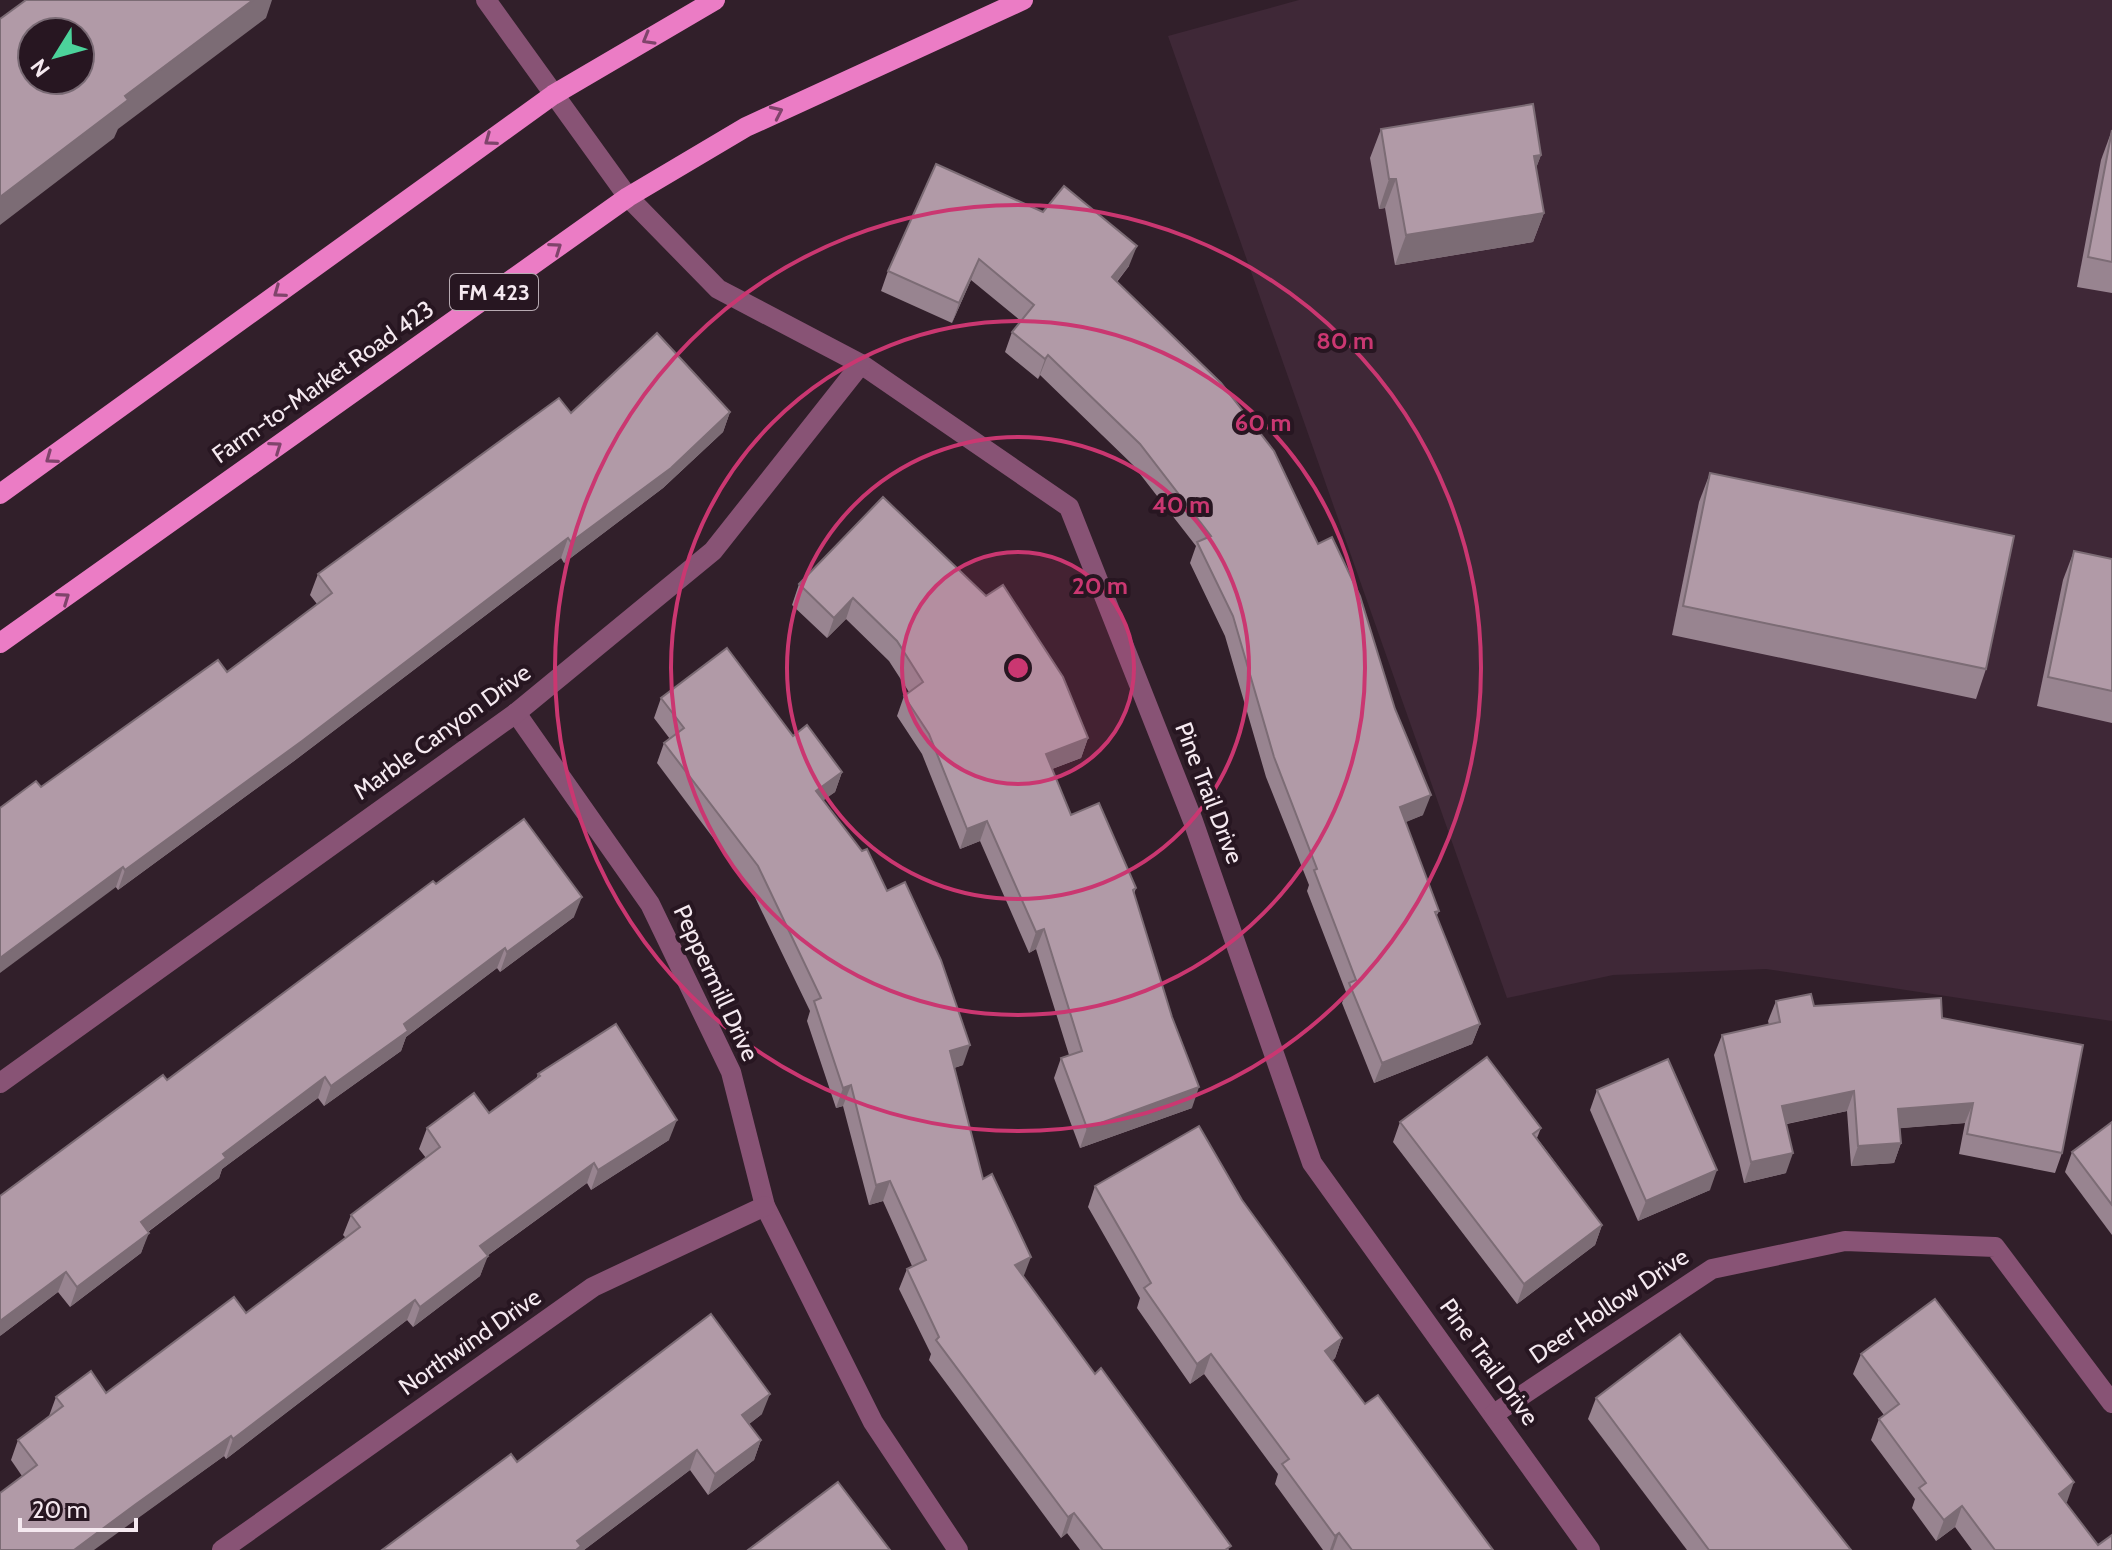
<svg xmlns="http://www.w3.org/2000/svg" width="2112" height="1550" viewBox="0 0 2112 1550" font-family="Cabin,sans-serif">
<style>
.built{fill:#3f2837}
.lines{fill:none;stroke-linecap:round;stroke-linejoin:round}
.street{stroke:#885375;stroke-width:20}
.primary{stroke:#eb7cc5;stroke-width:20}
.wall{fill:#988490}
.shaded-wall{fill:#7c6c75}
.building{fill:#b19aa7;stroke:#7c6c75;stroke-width:2;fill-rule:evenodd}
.oneway{stroke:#7f446b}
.ring{fill:none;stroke:#ca3771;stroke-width:4}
.labels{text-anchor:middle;stroke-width:8;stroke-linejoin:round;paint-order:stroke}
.shield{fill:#271621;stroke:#b7aab2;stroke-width:2}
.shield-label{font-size:22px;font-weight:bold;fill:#f5e9f0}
.street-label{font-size:24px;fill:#f5e9f0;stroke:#271621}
.centre{fill:#ca3771;stroke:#271621;stroke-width:4}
.ring-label{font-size:24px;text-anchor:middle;font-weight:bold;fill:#ca3771;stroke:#271621;stroke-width:8;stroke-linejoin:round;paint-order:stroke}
</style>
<rect width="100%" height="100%" fill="#311f2a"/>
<!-- built -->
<polygon class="built" points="1299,0 2112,0 2112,1021 1766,969 1613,975 1507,998 1168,36"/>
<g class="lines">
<!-- street -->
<g class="street">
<polyline points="486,0 628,197 718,289 861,364 1069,507 1193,821 1312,1163 1590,1550"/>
<polyline points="516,713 650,904 731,1072 765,1206 873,1422 958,1550"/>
<polyline points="0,1083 516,713 713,551 861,364"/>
<polyline points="1494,1414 1712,1269 1845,1241 1995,1247 2112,1403"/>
<polyline points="222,1550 593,1287 765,1206"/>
</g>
<!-- primary -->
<g class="primary">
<polyline points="0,494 553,95 715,0"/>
<polyline points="0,643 628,197 746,127 1023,0"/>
</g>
</g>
<!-- wall -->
<g class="wall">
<polygon points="1381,129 1541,155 1536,168 1544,213 1533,242 1395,265 1385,208 1379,209 1370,158"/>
<polygon points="2112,130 2112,293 2077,287 2101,160"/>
<polygon points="936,164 1129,266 1117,282 1423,815 1405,822 1439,911 1436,917 1480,1024 1472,1044 1374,1083 1342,1003 1346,992 1307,891 1309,885 1266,777 1225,636 1190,563 1196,546 1133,465 1040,375 1038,379 1005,352 1012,332 1021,321 971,280 952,323 881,291 888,271"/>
<polygon points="730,412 723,432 663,488 564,563 561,558 294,761 118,890 41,787 227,672 317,604 310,595 318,574 571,413"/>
<polygon points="1710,473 1986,669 1976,699 1672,635 1699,502"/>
<polygon points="883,497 1088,738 1081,758 1052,769 1071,815 1136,888 1134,894 1192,1108 1080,1148 1054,1078 1061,1058 1069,1055 1036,949 1029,953 980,841 960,849 922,754 897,716 904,696 909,692 889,661 846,619 827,638 792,605 799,584"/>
<polygon points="2074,551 2112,559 2112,723 2037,706 2063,580"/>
<polygon points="661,698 793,736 842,772 835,792 823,800 963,1065 954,1068 983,1179 1024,1277 1095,1374 1229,1550 1080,1550 1067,1533 1061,1538 929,1360 931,1354 899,1289 907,1269 912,1266 883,1201 869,1205 843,1106 836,1108 807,1021 810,1011 750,887 657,763 664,743 670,739 654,718"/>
<polygon points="436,884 574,917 500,972 497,968 406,1037 401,1051 324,1106 318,1098 222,1169 219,1178 148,1232 141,1253 70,1307 58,1292 0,1336 167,1080"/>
<polygon points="1776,1001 1814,1006 1942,1018 2062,1153 2055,1173 1959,1154 1965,1123 1900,1128 1901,1143 1894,1163 1851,1166 1847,1111 1787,1124 1786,1173 1744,1183 1714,1055 1722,1035 1769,1025 1768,1021"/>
<polygon points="538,1074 669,1140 591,1190 587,1183 487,1256 480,1276 413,1327 407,1320 226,1459 224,1456 129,1524 22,1476 11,1460 18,1440 49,1416 56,1397 106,1393 246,1313 346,1238 343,1235 351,1215 426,1158 419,1149 427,1128 489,1113 536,1079"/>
<polygon points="1597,1090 1710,1190 1638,1221 1590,1110"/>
<polygon points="1400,1122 1541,1128 1537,1138 1602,1225 1595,1245 1517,1304 1393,1142"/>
<polygon points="2112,1122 2112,1235 2065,1172 2072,1152"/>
<polygon points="1095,1186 1242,1200 1342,1338 1335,1358 1332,1361 1365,1404 1493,1550 1323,1550 1275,1484 1278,1474 1204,1374 1190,1384 1137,1308 1140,1298 1088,1207"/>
<polygon points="1861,1354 2066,1503 2098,1545 2112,1550 1972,1550 1955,1527 1936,1541 1912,1508 1915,1499 1871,1440 1879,1419 1884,1415 1853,1374"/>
<polygon points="1596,1398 1851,1550 1687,1550 1588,1419"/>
<polygon points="762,1414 749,1424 761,1440 754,1460 708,1495 690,1470 584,1550 382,1550 517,1462"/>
</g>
<!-- shaded-wall -->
<g class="shaded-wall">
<polygon points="253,0 272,0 266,18 118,129 114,138 0,225 0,197 125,96"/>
<polygon points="1541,155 1530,184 1534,156"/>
<polygon points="1389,179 1396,179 1385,208 1379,209"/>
<polygon points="1544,213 1533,242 1395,265 1406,235"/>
<polygon points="1137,246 1129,266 1104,297 1112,277"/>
<polygon points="979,259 971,280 952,323 959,303"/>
<polygon points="1048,355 1040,375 1038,379 1045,359"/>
<polygon points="730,412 723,432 663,488 564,563 571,542"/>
<polygon points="568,538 561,558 294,761 118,890 125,870"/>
<polygon points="853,598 846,619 827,638 834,618"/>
<polygon points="1088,738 1081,758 1039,774 1046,754"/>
<polygon points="842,772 835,792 809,811 816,791"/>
<polygon points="1431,795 1423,815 1392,828 1400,807"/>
<polygon points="987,821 980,841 960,849 967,829"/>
<polygon points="123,867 116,887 0,973 0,958"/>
<polygon points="582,897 574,917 500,972 507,952"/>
<polygon points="1044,929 1036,949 1029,953 1036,932"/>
<polygon points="505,948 497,968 406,1037 401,1051 324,1106 331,1086 404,1024"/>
<polygon points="1480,1024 1472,1044 1374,1083 1382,1063"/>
<polygon points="970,1045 963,1065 942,1072 950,1051"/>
<polygon points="325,1077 318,1098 222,1169 219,1178 134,1242 141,1222 223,1154"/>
<polygon points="851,1085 843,1106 836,1108 843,1088"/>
<polygon points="1199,1087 1192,1108 1080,1148 1087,1128"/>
<polygon points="1854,1091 1847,1111 1775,1126 1782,1106"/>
<polygon points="1973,1103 1965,1123 1891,1129 1898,1109"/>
<polygon points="677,1120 669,1140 591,1190 598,1170"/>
<polygon points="1901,1143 1894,1163 1851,1166 1858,1146"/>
<polygon points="1793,1153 1786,1173 1744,1183 1751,1162"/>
<polygon points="594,1163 587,1183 473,1266 480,1246"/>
<polygon points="1717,1170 1710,1190 1638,1221 1646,1201"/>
<polygon points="890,1181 883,1201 869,1205 876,1185"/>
<polygon points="1602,1225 1595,1245 1517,1304 1524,1284"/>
<polygon points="149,1233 141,1253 70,1307 77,1287"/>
<polygon points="488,1256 480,1276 413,1327 420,1307"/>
<polygon points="1031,1257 1023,1278 1015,1265"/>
<polygon points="66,1272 58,1292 0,1336 0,1321"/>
<polygon points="415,1300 407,1320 226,1459 233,1439"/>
<polygon points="1342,1338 1335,1358 1317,1371 1325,1351"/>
<polygon points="1211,1354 1204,1374 1190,1384 1197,1364"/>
<polygon points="770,1394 762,1414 735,1435 742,1415"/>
<polygon points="231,1436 224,1456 94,1550 74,1550 136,1504"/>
<polygon points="761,1440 754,1460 708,1495 715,1474"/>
<polygon points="697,1450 690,1470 584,1550 573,1550 577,1541"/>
<polygon points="2074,1482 2067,1502 2052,1514 2059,1494"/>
<polygon points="1962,1506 1955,1527 1936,1541 1944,1520"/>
<polygon points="1074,1513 1067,1533 1061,1538 1068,1517"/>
<polygon points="1339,1533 1333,1550 1330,1550 1335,1536"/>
</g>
<!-- building -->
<g class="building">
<path d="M 26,0 L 253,0 L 125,96 L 128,100 L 0,197 L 0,19 ZM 32,32 L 80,32 L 80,80 L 32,80 Z"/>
<polygon points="1533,104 1541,155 1534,156 1544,213 1406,235 1396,179 1389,179 1381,129"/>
<polygon points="2112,130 2112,262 2088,257"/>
<polygon points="936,164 1043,212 1064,186 1137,246 1112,277 1221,383 1274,451 1318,544 1332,537 1360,596 1395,709 1431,795 1400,807 1439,911 1435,912 1480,1024 1382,1063 1349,983 1356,980 1314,870 1317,869 1274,757 1233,616 1197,542 1211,536 1140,444 1048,355 1045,359 1012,332 1034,305 979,259 959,303 888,271"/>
<polygon points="657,333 730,412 671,468 571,542 568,538 302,741 125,870 123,867 0,958 0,808 36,781 41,787 218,660 227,672 332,593 318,574 559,398 571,413"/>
<polygon points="1710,473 2014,536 1986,669 1683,606"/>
<polygon points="883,497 986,596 1003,585 1063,677 1088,738 1046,754 1071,815 1099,803 1136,888 1133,890 1172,1017 1199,1087 1087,1128 1061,1058 1082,1051 1044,929 1036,932 987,821 967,829 929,734 904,696 923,682 897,641 853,598 834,618 799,584"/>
<polygon points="2074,551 2112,559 2112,691 2048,677"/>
<polygon points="727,648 793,736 807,725 842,772 816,791 862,851 867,849 887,891 905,882 941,960 970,1045 950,1051 983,1179 992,1174 1031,1257 1015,1265 1095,1374 1101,1368 1231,1546 1225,1550 1103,1550 1074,1513 1068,1517 936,1340 939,1337 907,1269 926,1260 890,1181 876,1185 851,1085 843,1088 814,1001 821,998 758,866 664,743 684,728 661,698"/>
<polygon points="524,819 582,897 507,952 505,948 404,1024 408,1031 331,1086 325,1077 223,1154 226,1158 141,1222 149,1233 77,1287 66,1272 0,1321 0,1196 163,1075 167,1080 433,881 436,884"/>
<polygon points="1811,994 1814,1006 1941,998 1942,1018 2083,1045 2062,1153 1967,1134 1973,1103 1898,1109 1901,1143 1858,1146 1854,1091 1782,1106 1793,1153 1751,1162 1722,1035 1780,1022 1776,1001"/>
<polygon points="616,1024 677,1120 598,1170 594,1163 480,1246 488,1256 420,1307 415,1300 233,1439 231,1436 136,1504 74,1550 0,1550 0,1493 37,1465 18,1440 63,1406 56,1397 91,1371 106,1393 234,1297 246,1313 360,1227 351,1215 440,1147 427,1128 474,1093 489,1113 540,1076 538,1074"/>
<polygon points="1487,1057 1541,1128 1533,1134 1602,1225 1524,1284 1400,1122"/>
<polygon points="1668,1059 1717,1170 1646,1201 1597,1090"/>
<polygon points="2112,1122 2112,1205 2072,1152"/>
<polygon points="1199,1126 1242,1200 1342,1338 1325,1351 1365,1404 1378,1395 1493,1550 1352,1550 1339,1533 1335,1536 1282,1464 1289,1459 1211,1354 1197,1364 1144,1288 1151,1283 1095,1186"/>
<polygon points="1935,1299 2074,1482 2059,1494 2098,1545 2112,1535 2112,1550 1995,1550 1962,1506 1944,1520 1919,1488 1926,1483 1879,1419 1899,1404 1861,1354"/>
<polygon points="711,1314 770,1394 742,1415 761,1440 715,1474 697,1450 577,1541 581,1546 576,1550 382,1550 511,1454 517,1462"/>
<polygon points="1680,1334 1851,1550 1709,1550 1596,1398"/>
<polygon points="838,1482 890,1550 748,1550"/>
</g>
<!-- one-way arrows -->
<defs><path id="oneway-chevron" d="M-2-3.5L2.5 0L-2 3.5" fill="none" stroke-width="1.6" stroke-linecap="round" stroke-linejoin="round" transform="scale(2)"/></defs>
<g class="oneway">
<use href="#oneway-chevron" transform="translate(648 39) rotate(150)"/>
<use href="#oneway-chevron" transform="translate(777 112) rotate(-25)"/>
<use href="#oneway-chevron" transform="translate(490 140) rotate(144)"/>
<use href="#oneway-chevron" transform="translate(556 248) rotate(-35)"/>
<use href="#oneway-chevron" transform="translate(279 292) rotate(144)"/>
<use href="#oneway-chevron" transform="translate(276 447) rotate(-35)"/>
<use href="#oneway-chevron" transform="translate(51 458) rotate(144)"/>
<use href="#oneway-chevron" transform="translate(64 598) rotate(-35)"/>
</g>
<!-- distance rings -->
<circle cx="1018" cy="668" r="116" fill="#ca3771" fill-opacity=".12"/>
<g class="ring">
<circle cx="1018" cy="668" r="116"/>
<circle cx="1018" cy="668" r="231"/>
<circle cx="1018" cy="668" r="347"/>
<circle cx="1018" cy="668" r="463"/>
</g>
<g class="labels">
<!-- shield labels -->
<rect class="shield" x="450" y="274" width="88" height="36" rx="6"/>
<g class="shield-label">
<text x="494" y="300">FM 423</text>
</g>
<!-- street labels -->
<g class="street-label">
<text transform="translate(323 382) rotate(-35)" y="8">Farm-to-Market Road 423</text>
<text transform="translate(442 732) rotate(-36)" y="8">Marble Canyon Drive</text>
<text transform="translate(1209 793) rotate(69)" y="8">Pine Trail Drive</text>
<text transform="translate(716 983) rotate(65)" y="8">Peppermill Drive</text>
<text transform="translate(1609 1306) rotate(-34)" y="8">Deer Hollow Drive</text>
<text transform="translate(470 1342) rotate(-35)" y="8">Northwind Drive</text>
<text transform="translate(1489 1362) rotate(54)" y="8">Pine Trail Drive</text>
</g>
</g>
<circle cx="1018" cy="668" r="12" class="centre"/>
<g class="ring-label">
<text x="1345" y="349">80 m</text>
<text x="1263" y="431">60 m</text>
<text x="1181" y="513">40 m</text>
<text x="1100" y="594">20 m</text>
</g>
<!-- north arrow -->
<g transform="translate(56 56) rotate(233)"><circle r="38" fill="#271621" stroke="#796a74" stroke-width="2"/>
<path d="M0-6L14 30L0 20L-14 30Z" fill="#4cd39b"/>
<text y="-12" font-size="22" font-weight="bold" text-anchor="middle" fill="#f5e9f0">N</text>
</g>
<!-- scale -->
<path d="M20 1518v12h116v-12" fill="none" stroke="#f5e9f0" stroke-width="4"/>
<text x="32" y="1518" font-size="24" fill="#f5e9f0" stroke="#271621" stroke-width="6" paint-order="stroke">20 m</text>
</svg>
